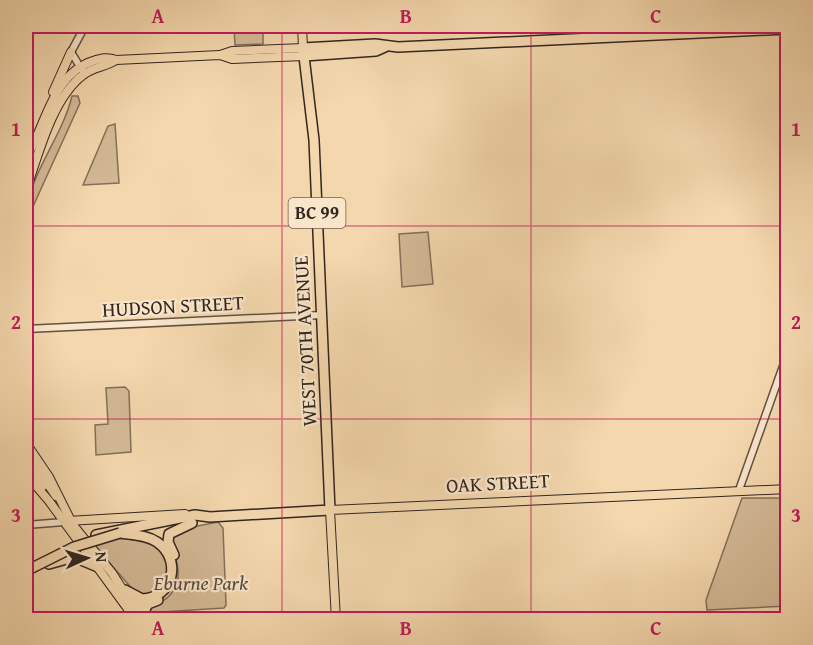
<svg xmlns="http://www.w3.org/2000/svg" width="813" height="645" viewBox="0 0 813 645" font-family="'Gentium Book Plus',serif">
<style>
.green{fill:#d3b995;stroke:#836f5a;stroke-width:1.5}
.lines{fill:none;stroke-linecap:round;stroke-linejoin:round}
.minor-casing{stroke:#635243;stroke-width:9}
.major-casing{stroke:#332520;stroke-width:10}
.highway-casing{stroke:#332520;stroke-width:12}
.minor{stroke:#f8e5ca;stroke-width:6}
.major{stroke:#f4d7ad;stroke-width:8}
.highway{stroke:#f4d7ad;stroke-width:9}
.highway-bridge-casing{stroke:#332520;stroke-width:12;stroke-linecap:butt}
.highway-bridge{stroke:#f4d7ad;stroke-width:9}
.grid{fill:none;stroke:#c2185b;stroke-width:1.5;stroke-opacity:0.55}
.labels{text-anchor:middle;stroke-width:4.5;stroke-linejoin:round;paint-order:stroke}
.shield{fill:#f8e5ca;stroke:#6e5f53;stroke-width:1.5}
.shield-label{font-size:18px;font-weight:bold;fill:#332520}
.street-label{font-size:20px;fill:#332520;stroke:#f8e5ca}
.park-label{font-size:20px;font-style:italic;fill:#5b4a3d;stroke:#f8e5ca}
.neatline{fill:none;stroke:#c2185b;stroke-width:2}
.grid-label{font-size:20px;text-anchor:middle;font-weight:bold;fill:#c2185b}
</style>
<rect width="100%" height="100%" fill="#f4d7ad"/>
<filter id="stains"><feTurbulence type="fractalNoise" baseFrequency=".00333" numOctaves="4"/><feColorMatrix values="0 0 0 0 .2 0 0 0 0 .09 0 0 0 0 .02 0 0 0 .5 -.17"/></filter>
<radialGradient id="worn" r=".72"><stop offset=".6" stop-color="#630" stop-opacity="0"/><stop offset="1" stop-color="#630" stop-opacity=".3"/></radialGradient>
<!-- green -->
<g class="green">
<polygon points="263,27 263,44 235,45 234,28"/>
<path d="M 72,96 L 78,96 L 80,103 L 26,222 C 25,178 62,139 72,96 Z"/>
<polygon points="115,124 119,183 83,185 108,126"/>
<polygon points="428,232 433,284 402,287 399,234"/>
<polygon points="125,387 129,391 131,452 96,455 95,425 108,424 106,388"/>
<polygon points="742,498 787,498 787,606 707,610 706,600"/>
<path d="M 218,522 L 223,528 L 226,605 L 224,608 L 145,613 C 151,605 163,602 168,597 C 185,581 177,559 170,541 L 177,530 Z"/>
<path d="M 135,537 C 162,547 163,548 170,575 L 157,593 L 144,595 L 135,592 L 93,544 L 115,538 Z"/>
</g>
<g class="lines">
<defs>
<g id="minor">
<polyline points="82,70 71,52 85,26"/>
<polyline points="26,329 322,315"/>
<polyline points="739,490 788,352"/>
<polyline points="26,525 64,522"/>
</g>
<g id="major">
<polyline points="220,55 232,51 303,48 302,26"/>
<polyline points="53,92 71,52"/>
<path d="M 26,158 C 46,126 52,74 93,61 C 102,58 108,57 116,60 L 220,55 L 232,59 L 304,56"/>
<path d="M 26,190 C 38,156 52,98 83,75 C 93,67 106,67 116,60"/>
<polyline points="26,443 49,477 73,525 112,573 142,620"/>
<polyline points="26,453 56,496"/>
<polyline points="26,464 42,487"/>
<polyline points="26,474 49,501 136,620"/>
<polyline points="68,521 185,514"/>
<polyline points="336,620 330,510 788,489"/>
</g>
<g id="highway">
<polyline points="304,56 376,51 385,47"/>
<path d="M 120,533 C 133,535 146,535 157,542 C 182,559 174,598 142,599 L 125,590"/>
<polyline points="96,535 195,515 210,517 330,510 314,140 303,48 375,44 398,47 788,29"/>
<polyline points="174,555 168,542 169,534 192,523"/>
<polyline points="49,564 74,557 98,567"/>
<polyline points="125,603 143,606 158,600"/>
<polyline points="145,620 144,613 147,605"/>
</g>
</defs>
<!-- minor casing -->
<use href="#minor" class="minor-casing"/>
<!-- major casing -->
<use href="#major" class="major-casing"/>
<!-- highway casing -->
<use href="#highway" class="highway-casing"/>
<!-- minor -->
<use href="#minor" class="minor"/>
<!-- major -->
<use href="#major" class="major"/>
<!-- highway -->
<use href="#highway" class="highway"/>
<defs>
<polyline id="highway-bridge" points="26,571 74,547 120,533"/>
</defs>
<!-- highway-bridge casing -->
<use href="#highway-bridge" class="highway-bridge-casing"/>
<!-- highway-bridge -->
<use href="#highway-bridge" class="highway-bridge"/>
</g>
<!-- grid -->
<path class="grid" d="M 282,26 L 282,620M 531,26 L 531,620M 26,226 L 788,226M 26,419 L 788,419"/>
<g class="labels">
<!-- shield labels -->
<rect class="shield" x="288.5" y="198" width="57" height="30" rx="4.5"/>
<g class="shield-label">
<text x="317" y="219">BC 99</text>
</g>
<!-- street labels -->
<g class="street-label">
<text transform="translate(173 306) rotate(-3)" y="7">HUDSON STREET</text>
<text transform="translate(305 341) rotate(-93)" y="7">WEST 70TH AVENUE</text>
<text transform="translate(498 483) rotate(-3)" y="7">OAK STREET</text>
</g>
<!-- park labels -->
<g class="park-label">
<text x="201" y="590">Eburne Park</text>
</g>
</g>
<!-- margin -->
<rect width="813" height="645" fill="none" stroke="#f4d7ad" stroke-width="66"/>
<!-- north arrow -->
<g transform="translate(87 558) rotate(86)" stroke="#f8e5ca" stroke-width="4.5" paint-order="stroke">
<path d="M0-4.5L10 22L0 15L-10 22Z" fill="#332520"/>
<text y="-9" font-size="16" font-weight="bold" text-anchor="middle" fill="#332520">N</text>
</g>
<rect x="33" y="33" width="747" height="579" class="neatline"/>
<g class="grid-label">
<text x="158" y="23">A</text>
<text x="406" y="23">B</text>
<text x="656" y="23">C</text>
<text x="16" y="136">1</text>
<text x="796" y="136">1</text>
<text x="16" y="329">2</text>
<text x="796" y="329">2</text>
<text x="16" y="522">3</text>
<text x="796" y="522">3</text>
<text x="158" y="635">A</text>
<text x="406" y="635">B</text>
<text x="656" y="635">C</text>
</g>
<rect width="100%" height="100%" filter="url(#stains)"/>
<rect width="100%" height="100%" fill="url(#worn)"/>
</svg>
